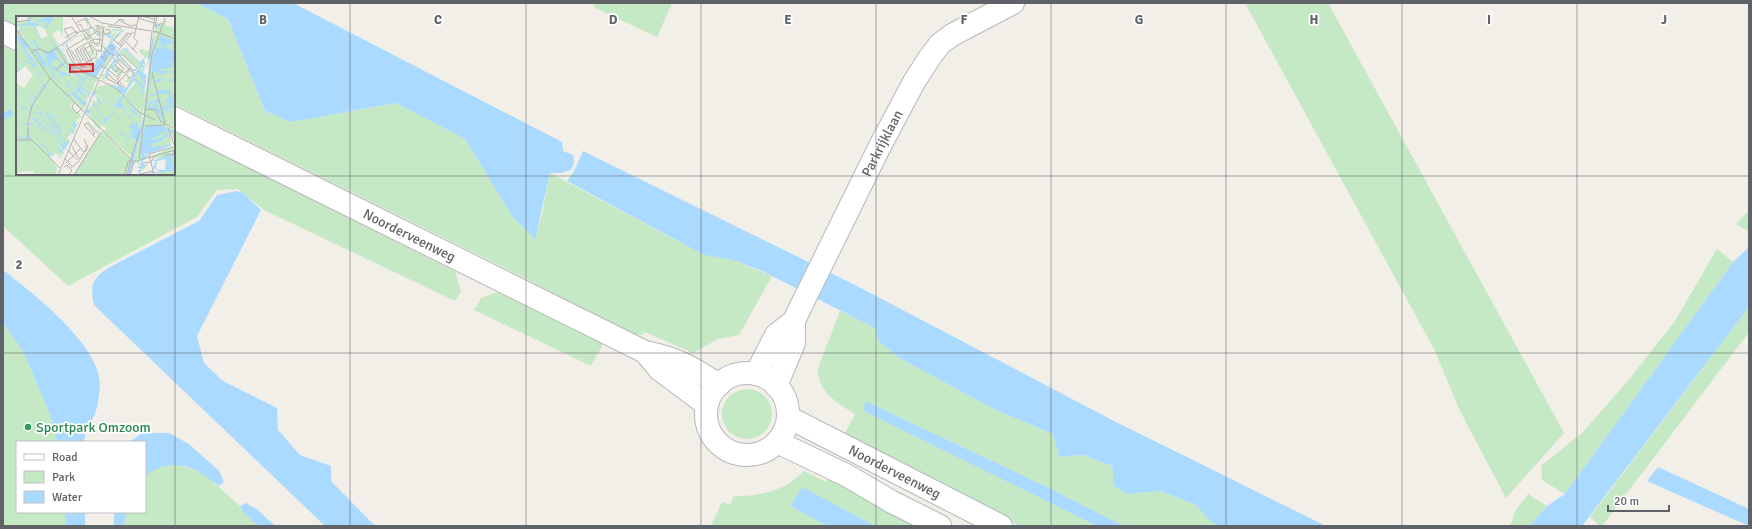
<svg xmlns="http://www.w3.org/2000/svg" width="1752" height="529" viewBox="0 0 1752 529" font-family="Signika,sans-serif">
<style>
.green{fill:#c5e8c5}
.water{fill:#aadaff}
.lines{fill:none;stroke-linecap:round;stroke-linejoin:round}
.stream{stroke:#aadaff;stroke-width:6}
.minor-casing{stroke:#b5b8bc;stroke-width:24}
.minor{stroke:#fff;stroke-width:22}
.grid{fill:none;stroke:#5f6368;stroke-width:1;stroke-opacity:0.55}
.leisure-dot{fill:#2e9e5b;stroke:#fff;stroke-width:1.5}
.labels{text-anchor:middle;stroke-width:3.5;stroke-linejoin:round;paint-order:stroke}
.street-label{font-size:14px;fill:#5f6368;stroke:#fff}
.leisure-label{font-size:14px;fill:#27864d;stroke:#fff;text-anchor:start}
.inset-river{fill:none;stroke:#aadaff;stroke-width:2}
.inset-road{fill:none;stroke:#b3b3b1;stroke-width:1}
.view{fill:#d62828;fill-opacity:0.15;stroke:#d62828;stroke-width:2}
.inset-edge{fill:none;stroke:#5f6368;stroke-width:2}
.grid-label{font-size:13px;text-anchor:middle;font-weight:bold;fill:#5f6368;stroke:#fff;stroke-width:3.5;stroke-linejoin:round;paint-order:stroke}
</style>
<rect width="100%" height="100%" fill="#f1efe8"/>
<!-- green -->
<g class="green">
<polygon points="3,3 196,3 228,19 265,111 291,122 396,103 465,139 512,216 534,238 542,214 550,173 704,255 733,260 772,276 739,335 718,339 693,353 645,332 642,335 631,334 525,278 174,104 174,17 17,17 17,27 3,20"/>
<polygon points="592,3 672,3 657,37 595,8"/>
<polygon points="1245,3 1328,3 1564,433 1506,498 1460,411 1434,349"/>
<polygon points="3,46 17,53 17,174 174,174 174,131 455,271 461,291 455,301 264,210 238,189 217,190 197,217 68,286 3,226"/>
<polygon points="1749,210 1749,232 1736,224"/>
<polygon points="1717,249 1733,262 1565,494 1542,480 1541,466 1582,433 1627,382 1675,321"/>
<polygon points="498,292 603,344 591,366 474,310 481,298"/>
<polygon points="1749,307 1749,332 1602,526 1600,526 1590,517"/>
<path d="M 840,311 L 876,328 L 879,342 L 901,359 L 994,409 L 1053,434 L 1059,457 L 1082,455 L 1112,466 L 1114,486 L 1127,494 L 1160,491 L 1196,505 L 1209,520 L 1218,526 L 1124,526 L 1045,486 L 865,401 L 865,411 L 1097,526 L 1020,526 L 843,437 L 855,414 C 838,403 817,392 818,368 Z"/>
<polygon points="3,323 23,351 49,412 57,442 17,442 17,512 65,512 66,526 3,526"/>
<circle cx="747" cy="414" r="25"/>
<polygon points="177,464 204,474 240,506 242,511 258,526 124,526 126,512 145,512 145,476 154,468"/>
<path d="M 804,471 L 826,482 L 830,476 L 927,526 L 875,526 L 802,488 L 790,506 L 827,526 L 711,526 L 722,502 L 730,505 L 734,496 C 762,496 784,491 804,471 Z"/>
<polygon points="1528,494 1547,506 1530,526 1510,526 1516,510"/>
</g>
<!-- water -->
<g class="water">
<polygon points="196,3 293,3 562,142 563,151 573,155 574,163 571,170 561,173 550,173 535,239 512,216 465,139 396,103 291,122 265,111 228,19"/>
<polygon points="583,151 855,285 1114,421 1326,526 1218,526 1209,520 1196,505 1160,491 1127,494 1114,486 1112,466 1083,455 1059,457 1053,434 994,409 901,359 879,342 875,328 760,270 733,260 704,255 567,181 574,171"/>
<path d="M 237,191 L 243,193 L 261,210 L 197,336 L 204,363 L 223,381 L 277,408 L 278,430 L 300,455 L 331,466 L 331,481 L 375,526 L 325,526 L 94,305 C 90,286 91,280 108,268 L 199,221 L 217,195 Z"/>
<polygon points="1749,247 1749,307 1582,526 1530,526 1547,506 1565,494 1733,262"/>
<path d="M 3,272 L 6,272 C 35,296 102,346 100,387 C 99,394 98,404 96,411 C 92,422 85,430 84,442 L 57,442 L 49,412 L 23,351 L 3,323 Z"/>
<polygon points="865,401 1045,486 1124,526 1097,526 864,411"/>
<path d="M 142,433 L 169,433 L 189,444 L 219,471 L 224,482 L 219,486 C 195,467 172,455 145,476 L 145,442 L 130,442 Z"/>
<polygon points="1658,467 1749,509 1749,526 1647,481"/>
<polygon points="802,487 875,526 827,526 790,506"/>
<polygon points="246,503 258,510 275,526 258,526 242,511 240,506"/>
<polygon points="65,512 85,512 85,526 66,526"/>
<polygon points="114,512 126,512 124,526 114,526"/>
</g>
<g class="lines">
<!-- stream -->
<polyline class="stream" points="3,117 10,113"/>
<defs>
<g id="minor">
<polyline points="3,32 17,39"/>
<path id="s1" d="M 174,118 L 645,352 C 677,358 693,368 719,385"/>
<polyline points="645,352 660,370 707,405"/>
<circle cx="747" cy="414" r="41"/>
<path id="s2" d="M 756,374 L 776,335 L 794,321 L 800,308 L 880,146 L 914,82 L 930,57 L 940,44 L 952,35 L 1013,3"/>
<polyline points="776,386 794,343 794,321"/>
<path id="s3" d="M 788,417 L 1001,526"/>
<polyline points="777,442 846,475 892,502 940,526"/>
</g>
</defs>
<!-- minor casing -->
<use href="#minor" class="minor-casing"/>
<!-- minor -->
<use href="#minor" class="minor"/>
</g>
<!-- grid -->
<path class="grid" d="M 175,3 L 175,526M 350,3 L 350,526M 526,3 L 526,526M 701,3 L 701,526M 876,3 L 876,526M 1051,3 L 1051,526M 1226,3 L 1226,526M 1402,3 L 1402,526M 1577,3 L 1577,526M 3,176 L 1749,176M 3,353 L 1749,353"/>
<!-- markers -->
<circle class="leisure-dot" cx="28" cy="427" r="4"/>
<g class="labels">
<!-- street labels -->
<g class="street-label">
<text dy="5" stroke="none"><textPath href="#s2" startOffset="265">Parkrijklaan</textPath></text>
<text dy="5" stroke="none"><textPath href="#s1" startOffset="263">Noorderveenweg</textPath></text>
<text dy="5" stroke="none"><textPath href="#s3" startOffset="120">Noorderveenweg</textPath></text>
</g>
<!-- leisure labels -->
<g class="leisure-label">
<text x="36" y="432">Sportpark Omzoom</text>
</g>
</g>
<!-- overview -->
<g transform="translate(16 16)">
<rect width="159" height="159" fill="#f1efe8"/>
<path d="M 0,0 L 3,0 L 2,5 L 12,4 L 10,0 L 36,0 L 36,2 L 47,0 L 47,20 L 43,14 L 36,18 L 43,30 L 41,32 L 44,32 L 53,47 L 64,52 L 55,52 L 50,48 L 55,55 L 51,59 L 38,53 L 50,59 L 54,58 L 56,55 L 67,65 L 62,55 L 65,53 L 81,61 L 84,53 L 79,49 L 73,56 L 69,48 L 74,54 L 78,49 L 76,44 L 79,48 L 80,41 L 82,43 L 86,39 L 85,42 L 90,46 L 92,44 L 87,38 L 86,39 L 89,31 L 94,29 L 89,35 L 93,37 L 90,35 L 87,38 L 92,42 L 99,31 L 92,25 L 97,24 L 93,20 L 88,19 L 86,36 L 82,35 L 85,35 L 85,30 L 79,30 L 70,16 L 73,14 L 80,29 L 85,29 L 87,19 L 79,18 L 76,12 L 67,17 L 78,36 L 80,41 L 78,38 L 75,40 L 78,42 L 75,43 L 65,25 L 72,36 L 75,34 L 74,30 L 66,17 L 62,19 L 76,11 L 80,17 L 87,17 L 88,11 L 78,11 L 79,8 L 72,4 L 72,11 L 68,4 L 70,3 L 68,0 L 80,9 L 88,10 L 87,17 L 90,13 L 89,18 L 95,17 L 94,20 L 99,16 L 95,12 L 117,15 L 119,19 L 117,15 L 109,14 L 98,24 L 106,15 L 99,15 L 100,17 L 95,27 L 100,31 L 99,35 L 91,48 L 85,53 L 81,62 L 84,64 L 79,66 L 76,76 L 63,71 L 65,67 L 56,78 L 63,72 L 73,77 L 69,90 L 64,86 L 69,90 L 67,94 L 61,89 L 67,96 L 68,97 L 58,87 L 61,88 L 51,80 L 57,86 L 54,90 L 61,97 L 65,97 L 64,100 L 67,100 L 61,103 L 58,116 L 51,121 L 54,126 L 47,133 L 48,139 L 44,137 L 46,142 L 40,137 L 33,141 L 41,151 L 40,159 L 18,159 L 17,155 L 2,156 L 3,159 L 0,159 L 0,67 L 8,72 L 17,59 L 9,50 L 0,58 L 0,14 L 27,52 L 7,22 L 10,18 L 6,20 L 1,14 L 4,13 L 0,9 ZM 19,9 L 28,12 L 32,20 L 25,23 ZM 32,63 L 16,92 L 11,123 L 11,109 L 17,86 L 11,82 L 17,85 ZM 151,2 L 150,10 L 159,11 L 159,112 L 141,105 L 159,114 L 159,130 L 157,121 L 154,119 L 155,130 L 144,131 L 126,139 L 127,141 L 132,137 L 132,140 L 127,144 L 127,149 L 132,149 L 126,155 L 126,145 L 117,148 L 122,130 L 138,20 L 142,18 L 138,18 L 141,7 L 146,8 ZM 108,33 L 125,48 L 127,45 L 131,49 L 132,41 L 129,42 L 123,35 L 124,33 L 134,35 L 132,49 L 131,49 L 129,48 L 125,49 L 120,58 L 122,52 L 105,37 L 101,40 L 111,47 L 102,43 L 98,48 L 109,58 L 106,56 L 104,60 L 110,65 L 112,62 L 110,59 L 116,64 L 107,79 L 102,71 L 91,66 L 104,72 L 108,76 L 113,68 L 94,52 L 100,56 L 97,48 L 91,57 L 94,60 L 91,57 L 88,64 L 90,66 L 87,64 L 86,58 L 89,59 L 93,49 L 100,44 L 100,40 ZM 129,50 L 126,60 L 130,61 L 131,58 L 129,71 L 127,70 L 129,74 L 128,98 L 108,80 L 119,67 L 117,64 L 125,52 ZM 92,69 L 101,73 L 106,81 L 100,89 L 77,77 L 83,70 ZM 80,80 L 100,90 L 107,81 L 128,99 L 116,145 L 108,159 L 57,159 L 86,115 L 113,142 L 116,141 L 87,115 L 90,113 L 88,109 L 84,111 L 82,119 L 80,117 L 83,113 L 80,110 L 77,111 L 79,109 L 71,96 L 77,87 L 76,84 L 81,86 ZM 157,131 L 159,136 L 159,138 L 157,135 L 151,140 L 159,139 L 159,159 L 138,159 L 150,153 L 150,143 L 134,141 Z" fill="#c5e8c5" fill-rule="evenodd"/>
<path d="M 31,0 L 36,0 L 37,2 L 31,12 L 28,12 L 24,10 L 31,11 L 30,5 L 19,7 L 24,10 L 19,10 L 32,36 L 39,32 L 33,20 L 41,33 L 42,38 L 40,34 L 38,35 L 42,42 L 46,47 L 49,46 L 42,52 L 45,47 L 40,43 L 35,46 L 34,51 L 40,51 L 41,54 L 46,49 L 47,49 L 48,51 L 46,49 L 41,54 L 53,58 L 54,54 L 48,51 L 51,50 L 48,47 L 54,53 L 57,51 L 67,63 L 70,60 L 64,55 L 80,63 L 73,60 L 79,66 L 72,60 L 70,62 L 78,69 L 70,62 L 69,65 L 75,70 L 69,65 L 66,67 L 73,71 L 75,73 L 66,68 L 64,71 L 73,75 L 78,79 L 77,77 L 81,75 L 79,79 L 100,89 L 102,86 L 86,70 L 102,85 L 106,80 L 104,78 L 100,73 L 91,68 L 100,73 L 101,73 L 106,80 L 107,79 L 101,72 L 91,67 L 104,71 L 106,70 L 92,57 L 88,64 L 91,65 L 88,64 L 91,55 L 87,64 L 90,66 L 85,63 L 87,64 L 91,53 L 93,51 L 91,53 L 93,54 L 97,45 L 101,43 L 99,40 L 108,32 L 113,33 L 111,34 L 124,46 L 129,41 L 123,35 L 129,41 L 128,46 L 131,49 L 127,46 L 126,49 L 131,50 L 126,51 L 123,54 L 130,59 L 130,63 L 127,62 L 130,65 L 129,70 L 123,57 L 120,60 L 127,66 L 120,60 L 118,62 L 129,71 L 128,74 L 118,64 L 116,67 L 128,77 L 128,79 L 116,67 L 107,81 L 108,82 L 116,89 L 121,96 L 127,100 L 122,97 L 108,82 L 104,86 L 118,94 L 126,103 L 119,98 L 113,103 L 118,108 L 120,106 L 119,105 L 120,104 L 123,110 L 120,110 L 120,106 L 118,108 L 117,107 L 117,108 L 124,113 L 128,101 L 135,29 L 141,0 L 139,10 L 141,7 L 144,9 L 139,11 L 138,18 L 129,102 L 114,159 L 111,159 L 121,125 L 115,120 L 114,123 L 109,125 L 111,122 L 107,119 L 104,121 L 106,118 L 104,116 L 103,114 L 103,113 L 94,105 L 103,113 L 112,123 L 116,118 L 110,113 L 115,118 L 117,112 L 112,111 L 97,97 L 88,111 L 94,99 L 88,108 L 86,107 L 73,94 L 73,99 L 69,95 L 76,88 L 72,93 L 88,108 L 88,105 L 74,92 L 89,106 L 87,102 L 90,103 L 76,90 L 90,102 L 92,101 L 76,88 L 79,85 L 77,87 L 81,90 L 83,89 L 81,91 L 92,101 L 97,96 L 112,111 L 117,107 L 113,103 L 114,101 L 102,90 L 97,96 L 100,90 L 88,84 L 84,89 L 80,81 L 86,87 L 88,84 L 80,80 L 78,82 L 79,80 L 74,77 L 73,78 L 74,79 L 74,81 L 73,82 L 72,78 L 73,77 L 63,72 L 72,81 L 63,73 L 71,83 L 61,75 L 59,77 L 69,87 L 72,85 L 69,91 L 56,78 L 46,85 L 52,90 L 28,70 L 23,77 L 39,89 L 23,77 L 19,85 L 44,101 L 46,103 L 58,116 L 59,113 L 51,104 L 58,112 L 55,105 L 59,111 L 56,104 L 60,109 L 61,106 L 62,107 L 61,110 L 59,112 L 60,113 L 57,118 L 55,118 L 57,116 L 46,103 L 35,95 L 32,96 L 33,94 L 19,85 L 18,88 L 31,96 L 44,105 L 50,113 L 44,105 L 29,97 L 42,108 L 47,115 L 29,98 L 31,96 L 18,88 L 16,92 L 24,94 L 27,99 L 24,101 L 42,122 L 44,120 L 38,111 L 27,100 L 39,111 L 43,118 L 40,111 L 28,99 L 40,110 L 52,128 L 53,123 L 47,116 L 51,120 L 54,118 L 51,121 L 53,123 L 53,129 L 45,118 L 43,119 L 52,129 L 50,131 L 45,121 L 42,122 L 50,131 L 51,135 L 49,132 L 45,137 L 35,121 L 19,109 L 11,109 L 12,112 L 15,113 L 12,114 L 14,117 L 13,117 L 12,121 L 13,119 L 13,121 L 16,121 L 23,128 L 24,127 L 25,127 L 31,133 L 35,140 L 36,140 L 30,130 L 15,117 L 17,118 L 30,130 L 36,139 L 40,137 L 45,143 L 44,137 L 45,144 L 40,137 L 35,141 L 33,140 L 30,133 L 23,128 L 16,121 L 13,123 L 15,123 L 17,124 L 30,137 L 17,124 L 13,123 L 12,122 L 11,123 L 0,124 L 11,123 L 0,121 L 11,121 L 11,118 L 0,117 L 11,118 L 11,112 L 1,111 L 11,112 L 11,109 L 2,107 L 11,108 L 12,105 L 2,103 L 12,105 L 14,94 L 7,93 L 0,88 L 14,94 L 17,86 L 11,83 L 15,86 L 5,81 L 17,86 L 18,84 L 0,71 L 18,83 L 19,81 L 8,73 L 20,81 L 22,76 L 12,68 L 22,76 L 27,69 L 9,50 L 5,52 L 15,61 L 5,52 L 0,58 L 0,52 L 2,54 L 5,52 L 0,47 L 5,52 L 8,50 L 1,42 L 7,48 L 8,46 L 9,46 L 11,45 L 0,32 L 11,45 L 13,43 L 3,31 L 1,33 L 5,29 L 0,22 L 8,30 L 1,22 L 4,20 L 0,14 L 15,35 L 12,30 L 9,33 L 13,39 L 16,35 L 22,44 L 16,36 L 14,39 L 20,47 L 23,44 L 29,57 L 23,45 L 20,47 L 28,57 L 22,50 L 16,50 L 23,58 L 25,56 L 29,57 L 24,58 L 29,65 L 11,45 L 7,48 L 27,68 L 30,66 L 28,69 L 36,76 L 38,75 L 36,77 L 46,85 L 52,80 L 51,80 L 43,72 L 51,79 L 55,78 L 45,69 L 55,78 L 58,76 L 50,68 L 53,67 L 46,60 L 44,62 L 43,62 L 42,64 L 45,58 L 33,51 L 29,37 L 25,34 L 32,36 L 24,21 L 18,24 L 25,34 L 21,33 L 18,26 L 16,27 L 19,33 L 16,27 L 13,29 L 16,34 L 20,33 L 45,69 L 37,60 L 34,62 L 43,71 L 32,59 L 34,62 L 37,59 L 31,50 L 28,52 L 18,34 L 16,35 L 7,22 L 13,29 L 18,24 L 24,21 L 19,11 L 15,10 L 13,12 L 9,13 L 2,14 L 5,19 L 1,14 L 2,14 L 4,13 L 9,13 L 18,9 L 0,10 L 12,7 L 10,5 L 15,2 L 13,7 L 20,6 L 16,1 L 21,6 L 30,1 L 36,2 ZM 5,29 L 14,43 L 22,50 L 12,45 L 14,43 L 3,31 ZM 108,33 L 125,48 L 122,53 L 114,45 L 122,53 L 119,57 L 102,41 L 105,37 L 114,45 L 105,37 L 104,37 ZM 103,43 L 119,58 L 109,74 L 92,56 L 95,51 L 99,54 L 97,49 L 101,53 L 97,49 ZM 56,55 L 67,65 L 65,67 L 61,64 L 65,68 L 63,69 L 53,60 ZM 46,59 L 52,59 L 57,64 L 54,67 L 57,64 L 63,70 L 58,76 ZM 104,86 L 117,94 L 115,95 L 119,98 L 117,102 L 102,90 L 110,94 ZM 16,92 L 24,94 L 24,97 L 16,96 L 26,99 L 20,103 L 19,103 L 14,102 L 24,108 L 22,111 L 12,106 ZM 24,101 L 38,115 L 48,133 L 37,118 L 21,104 ZM 25,109 L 38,120 L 47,133 L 44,134 L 35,121 L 23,111 ZM 76,12 L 65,18 L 67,23 L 65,19 L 48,29 L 49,32 L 46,34 L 53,46 L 73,56 L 80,47 L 78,43 L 80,46 L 96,24 L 88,18 L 94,19 L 95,16 L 98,13 L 94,20 L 97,23 L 104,15 L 99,13 L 106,15 L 96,26 L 101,31 L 98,39 L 95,42 L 94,41 L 94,43 L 90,48 L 94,43 L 93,41 L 95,41 L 97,38 L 93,40 L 80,61 L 53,47 L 45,34 L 49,31 L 45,30 L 76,12 L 80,17 L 87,19 L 79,18 ZM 144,20 L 156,24 L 155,26 L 159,24 L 159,46 L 153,48 L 159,50 L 139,55 L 159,55 L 138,60 L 146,56 L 136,57 L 137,61 L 135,66 L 139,65 L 135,66 L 134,75 L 141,73 L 134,75 L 133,79 L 142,77 L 142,74 L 151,73 L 142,76 L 154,74 L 155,80 L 159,79 L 154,81 L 159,82 L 156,85 L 159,86 L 155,88 L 159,90 L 146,95 L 146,91 L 155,90 L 154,88 L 148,90 L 156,85 L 145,86 L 155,83 L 144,84 L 153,82 L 153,77 L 133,80 L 133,87 L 142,83 L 144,86 L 140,89 L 135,90 L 143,86 L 133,88 L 135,91 L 145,89 L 139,93 L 144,92 L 140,93 L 144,93 L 144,98 L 145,96 L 159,94 L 146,98 L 147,105 L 140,94 L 132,92 L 137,40 ZM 143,25 L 148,26 L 142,27 L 148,31 L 141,30 L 148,32 L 140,31 L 148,33 L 155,32 L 149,31 L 149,28 L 157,29 L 150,26 L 158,28 L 157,34 L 139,32 ZM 144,109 L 151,113 L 154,113 L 159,116 L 154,117 L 152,115 L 155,114 L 152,113 L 138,120 L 151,117 L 152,116 L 152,117 L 135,122 L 138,124 L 153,118 L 153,119 L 154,123 L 153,120 L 147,122 L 147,124 L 136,128 L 135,132 L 141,131 L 140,131 L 139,129 L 138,129 L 139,129 L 145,131 L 155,128 L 153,124 L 155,129 L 151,131 L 155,130 L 127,139 L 132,140 L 127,144 L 130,142 L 132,141 L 127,144 L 126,148 L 132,149 L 126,151 L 124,159 L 119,159 L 123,158 L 122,154 L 125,153 L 121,151 L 126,149 L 121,148 L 125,147 L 126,144 L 124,133 L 129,111 ZM 159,137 L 159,140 L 151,143 L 159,141 L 152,145 L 159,145 L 150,148 L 159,146 L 156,150 L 159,154 L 126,159 L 144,155 L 137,152 L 140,145 L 136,145 ZM 150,143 L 149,154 L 140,153 L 141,145 Z" fill="#aadaff" fill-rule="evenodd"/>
<path class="inset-river" d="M 137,42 L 149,41M 137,53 L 152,50M 146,63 L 140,65 L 146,64M 159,63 L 153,65 L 159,63M 135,118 L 151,114"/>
<path class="inset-road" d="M 55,0 L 65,16M 73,0 L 86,7 L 141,16 L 159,23M 125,0 L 138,3M 141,0 L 139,11 L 146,7M 122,2 L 138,7M 102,4 L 115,10 L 120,9M 0,6 L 13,4 L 15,0M 60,7 L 70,2 L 75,11M 99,8 L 104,3 L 109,5M 92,10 L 105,12M 0,13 L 34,62 L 62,90M 137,14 L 139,0M 66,16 L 76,11 L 81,16M 70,16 L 74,22 L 71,24 L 68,19 L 70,17M 61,17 L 68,14 L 64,8 L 62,9M 83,17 L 83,10 L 81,9 L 81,16 L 87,16 L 87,12 L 83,12M 88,18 L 94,17 L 94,14 L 90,13M 103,18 L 98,24 L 106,31M 118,21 L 123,0M 53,22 L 48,13 L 56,11 L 60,17M 110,26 L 121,37M 80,27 L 83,28 L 84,23 L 84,19 L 81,19M 50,28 L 59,46M 102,28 L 111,17 L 116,18M 104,29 L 113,17M 86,30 L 98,40M 41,32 L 51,48 L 63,53M 61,33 L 68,45M 117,33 L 122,26 L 117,21M 55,34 L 64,48M 96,34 L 93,31 L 95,29 L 98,32 L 96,34M 16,35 L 23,33 L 33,37 L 61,18 L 60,15 L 49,22M 85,35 L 79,34 L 76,29 L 67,34 L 76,51 L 80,54 L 84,49 L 88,52M 85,36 L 88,10M 78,37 L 73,28 L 77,26 L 82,30M 101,37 L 115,52 L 108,60 L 102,67 L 101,68 L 90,62 L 92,58 L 97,63 L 99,64 L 103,68 L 102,69 L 106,71M 104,40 L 106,38 L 121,52 L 118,55 L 115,52M 91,41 L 88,38 L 90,35 L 93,38M 133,43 L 136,16M 88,46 L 91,43 L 86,40 L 85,41 L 89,45M 101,47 L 99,49 L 108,57 L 113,53 L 103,44 L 102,46M 71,51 L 67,50 L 59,34 L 78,23 L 86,24M 89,51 L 101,61 L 108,53 L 97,42M 95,51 L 100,56 L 103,52M 69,52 L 57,47 L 50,34 L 80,16M 64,53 L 66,49 L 80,41 L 81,35M 75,53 L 64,34 L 68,31 L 78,49 L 76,51M 40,54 L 50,46M 64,54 L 83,63M 136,56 L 149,107M 110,58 L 114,63 L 118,58 L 114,54M 104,61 L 101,63 L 110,73M 83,63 L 89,51 L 117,16M 83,64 L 101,73 L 123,96 L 139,104M 58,86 L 56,92 L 61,97 L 65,93M 61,89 L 115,143 L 111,159M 130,93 L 139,94 L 145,106 L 157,112M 72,106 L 81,116M 129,110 L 149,109M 152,112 L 159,131M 77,119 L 79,117 L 71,107 L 68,109 L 74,115 L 77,119 L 79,121M 57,122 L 69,138M 12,123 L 12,107 L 16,90 L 34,62M 68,123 L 72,132 L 69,136 L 70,130M 0,124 L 16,124 L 44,152M 56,130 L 63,143M 52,134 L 61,144M 148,139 L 158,138 L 157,135M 48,142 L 57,151M 115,143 L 124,114M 123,143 L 136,38 L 149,2M 124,144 L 159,134M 50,147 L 64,133M 127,147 L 135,146 L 138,141M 48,151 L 51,149 L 54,152 L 56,155 L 53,158M 55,152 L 63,145 L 67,137M 42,159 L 83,64M 58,159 L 85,116M 109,159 L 112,145 L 123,145M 114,159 L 118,146M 121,159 L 137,155M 138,159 L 133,138 L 157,131"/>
<path class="view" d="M 77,48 L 77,55 L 54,56 L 54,49 Z"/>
<rect width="159" height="159" class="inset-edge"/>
</g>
<g class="grid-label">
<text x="263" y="24">B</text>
<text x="438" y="24">C</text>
<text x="613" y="24">D</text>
<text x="788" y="24">E</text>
<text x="964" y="24">F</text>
<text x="1139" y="24">G</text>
<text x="1314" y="24">H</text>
<text x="1489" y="24">I</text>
<text x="1664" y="24">J</text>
<text x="19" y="269">2</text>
</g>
<!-- border -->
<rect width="1752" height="529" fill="none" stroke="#5f6368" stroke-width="8"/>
<!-- legend -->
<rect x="16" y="441" width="130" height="72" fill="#ffffff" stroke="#bfc1c3"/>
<rect x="24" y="454" width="20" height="6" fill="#ffffff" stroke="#bfc1c3"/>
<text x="52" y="461" font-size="12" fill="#5f6368">Road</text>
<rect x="24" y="471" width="20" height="12" fill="#c5e8c5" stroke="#bfc1c3"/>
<text x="52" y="481" font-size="12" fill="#5f6368">Park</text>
<rect x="24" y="491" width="20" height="12" fill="#aadaff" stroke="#bfc1c3"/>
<text x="52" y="501" font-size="12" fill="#5f6368">Water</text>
<!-- scale -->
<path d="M1608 505v6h61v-6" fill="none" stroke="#5f6368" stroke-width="2"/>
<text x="1614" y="505" font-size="12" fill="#5f6368" stroke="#ffffff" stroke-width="3" paint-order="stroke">20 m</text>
</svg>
